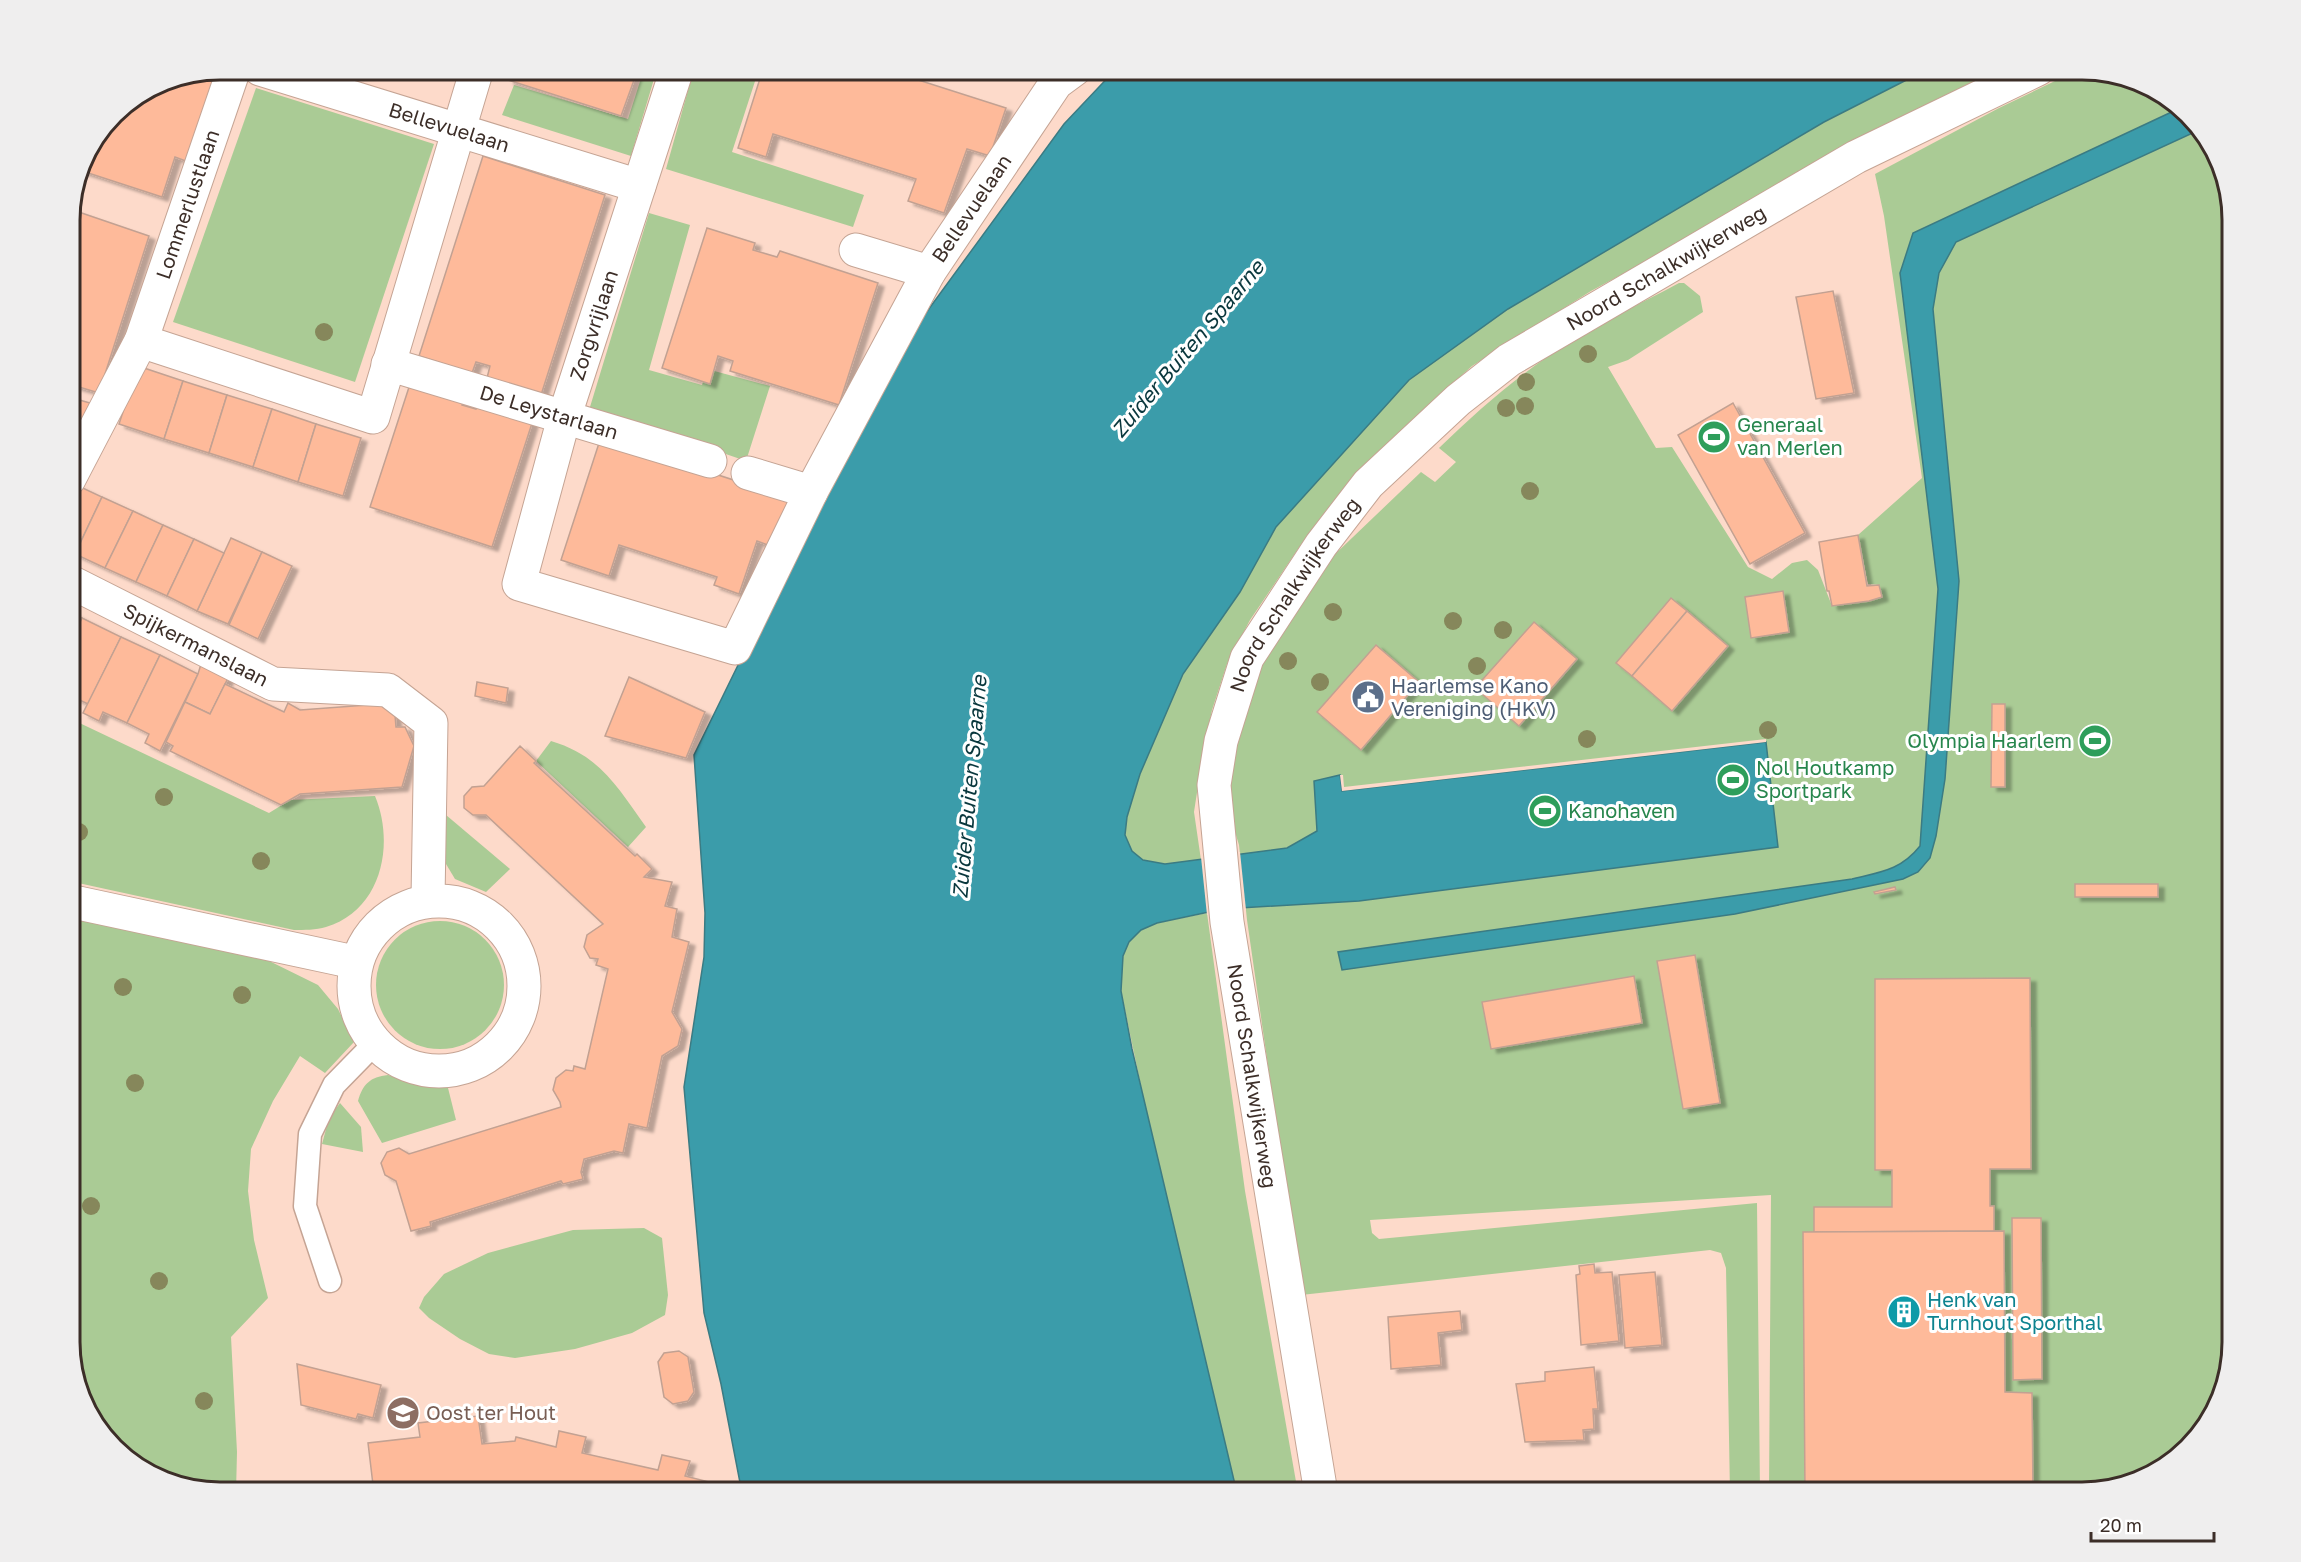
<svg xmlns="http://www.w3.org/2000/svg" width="2301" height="1562" viewBox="0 0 2301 1562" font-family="'Golos Text',sans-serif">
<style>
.green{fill:#aacb95}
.water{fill:#3b9caa;stroke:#3b7b83;stroke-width:1.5}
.pier{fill:#fddaca}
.building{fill:#feba9a;stroke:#c2a192;stroke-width:1.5;filter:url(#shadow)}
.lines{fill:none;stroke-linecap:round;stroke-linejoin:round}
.lane-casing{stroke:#c5a494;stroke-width:25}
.street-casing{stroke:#c5a494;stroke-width:35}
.lane{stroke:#fff;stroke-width:22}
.street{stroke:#fff;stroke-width:33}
.tree{fill:#86875b}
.labels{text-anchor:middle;stroke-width:6;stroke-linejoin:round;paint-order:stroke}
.street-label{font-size:20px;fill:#3c2e28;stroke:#fff}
.leisure-label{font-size:20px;fill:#27864d;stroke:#fff;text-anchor:start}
.service-label{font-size:20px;fill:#4e5e75;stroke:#fff;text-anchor:start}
.culture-label{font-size:20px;fill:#0d838f;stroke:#fff;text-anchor:start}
.education-label{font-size:20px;fill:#785e54;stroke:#fff;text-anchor:start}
.water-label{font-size:21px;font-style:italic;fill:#09373d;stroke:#fff}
.rim{fill:none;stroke:#3c2e28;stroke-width:3}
</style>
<defs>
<filter id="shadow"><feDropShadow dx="6" dy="4" stdDeviation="1.5" flood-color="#0004"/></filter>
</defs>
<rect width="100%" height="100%" fill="#fddaca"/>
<!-- green -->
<g class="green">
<polygon points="644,69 657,69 631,156 502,115 514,85 628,119"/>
<polygon points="694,69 759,69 732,152 864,195 853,227 666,169"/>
<polygon points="963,69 1004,69 1000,81"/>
<polygon points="1928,69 2003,69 1591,291 1472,366 1370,459 1302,543 1250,620 1227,664 1212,710 1202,760 1194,812 1201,860 1165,864 1143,860 1132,851 1125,835 1127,817 1140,774 1183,674 1240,592 1276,527 1343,451 1409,380 1508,309 1824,122"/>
<path d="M 2080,69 L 2165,95 L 2216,153 L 2232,219 L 2232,1343 L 2206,1426 L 2156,1473 L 2082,1493 L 1769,1493 L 1771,1195 L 1370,1220 L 1372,1233 L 1379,1239 L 1757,1203 L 1760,1493 L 1730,1493 L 1726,1268 L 1721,1253 L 1710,1250 L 1301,1295 L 1247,920 L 1239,845 L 1221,786 L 1230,720 L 1307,581 L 1421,472 L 1435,482 L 1456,462 L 1439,448 C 1479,409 1519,374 1567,344 C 1602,321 1642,303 1679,283 L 1684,283 L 1700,296 L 1703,312 L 1628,360 L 1608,367 L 1656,448 L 1672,447 L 1748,567 L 1772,579 L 1792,563 L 1807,560 L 1818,570 L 1832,606 L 1881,598 L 1879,585 L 1868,584 L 1858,535 L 1922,478 L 1884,216 L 1875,174 L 1999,108 Z"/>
<polygon points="256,88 434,144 355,382 173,322"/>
<polygon points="649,213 690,225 649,370 702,385 707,369 770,386 746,461 590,407"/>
<path d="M 69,718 L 269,813 L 290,800 L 375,796 C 395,844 382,910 326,927 C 316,930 304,930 294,930 L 69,881 Z"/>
<path d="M 551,741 C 601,756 617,787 646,827 L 628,847 L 536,761 Z"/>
<polygon points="446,815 510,869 486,892 455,879 437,849"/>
<polygon points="69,910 245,949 318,985 338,1009 354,1042 325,1073 300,1056 273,1101 251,1149 248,1191 254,1240 268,1298 231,1337 237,1452 236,1493 220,1493 136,1467 89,1417 69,1352"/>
<polygon points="1207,913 1245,1191 1298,1493 1237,1493 1145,1105 1121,991 1123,956 1129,942 1141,930 1157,923"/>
<circle cx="440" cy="985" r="64"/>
<path d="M 388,1075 L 406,1081 L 448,1088 L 456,1120 L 382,1143 L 358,1101 C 363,1084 370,1077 388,1075 Z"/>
<polygon points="340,1103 361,1127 363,1152 322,1144 329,1118"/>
<polygon points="644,1228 662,1238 668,1295 665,1315 632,1333 575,1349 515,1358 489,1354 460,1339 429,1318 419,1308 424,1297 444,1274 488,1253 573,1230"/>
</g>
<!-- water -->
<g class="water">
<polygon points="1116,69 1928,69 1824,122 1508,309 1409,380 1276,527 1240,592 1183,674 1140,774 1127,817 1125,835 1132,851 1143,860 1165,864 1287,848 1317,831 1314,781 1340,775 1342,791 1766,742 1778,847 1359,901 1223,909 1157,923 1141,930 1129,942 1123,956 1121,991 1132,1049 1237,1493 742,1493 721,1384 704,1313 684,1087 704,957 705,913 694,755 815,508 912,332 1064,124"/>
<path d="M 2178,109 L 2197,131 L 1956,242 L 1939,273 L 1933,309 L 1959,581 L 1945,779 L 1936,836 L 1930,858 L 1918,872 L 1903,879 L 1735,914 L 1342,970 L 1338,952 L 1852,879 C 1881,872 1901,870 1920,846 L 1938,589 L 1900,273 L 1913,233 Z"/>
</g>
<!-- pier -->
<g class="pier">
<polygon points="1766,739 1766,742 1342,791 1340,775 1343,775 1344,787"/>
<polygon points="1240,852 1246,910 1207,915 1201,857"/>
</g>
<!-- building -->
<g class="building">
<polygon points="221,69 191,163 175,157 162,197 79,170 81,162 113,113 162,80"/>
<polygon points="511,69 638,69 621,116 508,80"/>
<polygon points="763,69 884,69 1006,108 990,156 967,149 944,213 908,201 916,179 773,134 766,157 738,148"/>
<polygon points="483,156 605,195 541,395 487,378 490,366 476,362 472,373 419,356"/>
<polygon points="70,209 149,236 99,393 69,384"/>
<polygon points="707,228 755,243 753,250 777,257 780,251 878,283 839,405 730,371 733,361 718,356 710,384 662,368"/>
<polygon points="1833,291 1854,393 1816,399 1796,297"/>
<polygon points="138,366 183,381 164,439 119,424"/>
<polygon points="412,378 465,395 462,405 476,409 480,400 534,417 492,547 370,507"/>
<polygon points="183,381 227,395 209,453 164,439"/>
<polygon points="227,395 272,409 253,467 209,453"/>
<polygon points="69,396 76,399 69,418"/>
<polygon points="76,399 90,403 84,423 69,418"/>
<polygon points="1733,403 1805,533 1750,564 1678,435"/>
<polygon points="272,409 316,424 298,482 253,467"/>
<polygon points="316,424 361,438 343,496 298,482"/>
<polygon points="601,437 789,498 773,547 757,541 739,594 714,585 717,577 619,545 609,576 561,560"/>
<polygon points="72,483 102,497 75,554 69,551 69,488"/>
<polygon points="102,497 133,511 105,568 75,554"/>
<polygon points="133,511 163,525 136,582 105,568"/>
<polygon points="163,525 194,539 167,596 136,582"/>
<polygon points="1858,535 1867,586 1879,585 1882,597 1869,601 1832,606 1829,591 1827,591 1819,542"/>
<polygon points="231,538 262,552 228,624 197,611"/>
<polygon points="194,539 224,553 197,611 167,596"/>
<polygon points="262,552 292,566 258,639 229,625"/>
<polygon points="1783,591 1789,632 1751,638 1745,597"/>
<polygon points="1671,598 1687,611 1632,676 1616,663"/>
<polygon points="69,611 82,618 69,645"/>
<polygon points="1687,611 1728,646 1672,711 1632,676"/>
<polygon points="82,618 121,637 88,704 69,695 69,645"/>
<polygon points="1534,622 1577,659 1519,726 1475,688"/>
<polygon points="121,637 160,655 127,723 103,712 99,721 83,713"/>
<polygon points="1376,645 1419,682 1361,750 1317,712"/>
<polygon points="160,655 198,674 160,751 145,743 149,734 127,723"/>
<polygon points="201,664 228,678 210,714 185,702 198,674"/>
<polygon points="629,677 705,712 686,758 605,736"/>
<polygon points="477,682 508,688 506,703 475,696"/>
<polygon points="225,684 284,712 288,703 300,710 394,703 396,727 405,727 414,746 402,787 300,794 281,805 170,751 173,746 166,742 185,702 210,714"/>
<polygon points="1992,704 2005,704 2005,787 1991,787"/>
<polygon points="520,746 536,761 534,763 635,856 637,854 652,869 644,877 672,882 665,906 677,909 672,937 689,942 672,1012 682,1029 678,1046 662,1056 647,1128 629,1124 623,1153 614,1151 584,1159 581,1172 583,1179 563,1184 561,1181 430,1222 431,1226 411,1231 396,1181 385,1175 381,1163 387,1152 399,1148 409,1154 561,1107 560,1102 553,1090 556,1078 566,1070 573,1071 574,1066 585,1069 608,969 596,965 598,959 590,958 584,947 587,935 603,924 486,815 473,815 464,808 464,796 472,787 484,786"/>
<rect x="2075" y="884" width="83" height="13"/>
<polygon points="1895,887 1896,890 1875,894 1874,892"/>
<polygon points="1695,955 1720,1103 1683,1109 1657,961"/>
<polygon points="1634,976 1642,1023 1491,1049 1482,1002"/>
<polygon points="2030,978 2031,1169 1990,1169 1990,1206 1994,1206 1994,1231 1814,1232 1814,1207 1892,1207 1892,1170 1875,1170 1875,979"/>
<polygon points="2012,1218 2041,1218 2042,1379 2013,1380"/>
<polygon points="2004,1231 2005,1392 2032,1393 2033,1493 1805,1493 1803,1232"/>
<polygon points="1594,1264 1595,1273 1612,1272 1619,1341 1581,1345 1576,1275 1580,1274 1579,1266"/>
<polygon points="1655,1272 1662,1345 1625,1348 1619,1275"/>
<polygon points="1460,1311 1462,1330 1438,1333 1441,1365 1391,1369 1388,1317"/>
<polygon points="679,1351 688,1357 694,1392 688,1401 673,1404 664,1397 658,1362 664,1353"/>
<polygon points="297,1364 381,1385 373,1418 358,1414 356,1419 301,1405"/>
<polygon points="1594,1367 1598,1409 1593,1409 1594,1429 1583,1430 1584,1440 1525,1442 1516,1384 1545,1381 1545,1372"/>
<polygon points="478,1416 482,1444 515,1441 516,1437 556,1447 559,1431 586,1437 582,1453 658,1470 662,1455 690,1461 685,1476 741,1490 741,1493 505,1493 506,1489 488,1491 488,1493 374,1493 368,1443 420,1437 418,1423"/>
<polygon points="1626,1486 1626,1493 1547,1493"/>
</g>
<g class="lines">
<defs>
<polyline id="lane" points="330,1281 305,1206 310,1134 334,1085 377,1041"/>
<g id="street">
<path id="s1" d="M 260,69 L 639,186"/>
<polyline points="677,69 564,418 519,584 735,648 811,492"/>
<polyline points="856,250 929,272"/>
<polyline points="141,341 373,417 477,69"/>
<path id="s2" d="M 388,364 L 710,461"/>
<path id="s3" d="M 748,473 L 811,492 L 929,272 L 1056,83 L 1075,69"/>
<path id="s4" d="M 69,479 L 141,341 L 234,69"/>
<path id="s5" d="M 69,581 L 273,684 L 388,690 L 431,723 L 428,899"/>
<polyline points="69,901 354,962"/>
<circle cx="439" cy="986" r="85"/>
<path id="s6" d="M 1321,1493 L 1227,922 L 1214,785 L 1221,741 L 1247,658 L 1321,545 L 1368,484 L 1458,400 L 1509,360 L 1856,157 L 2038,69"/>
</g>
</defs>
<!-- lane casing -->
<use href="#lane" class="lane-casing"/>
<!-- street casing -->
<use href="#street" class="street-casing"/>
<!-- lane -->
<use href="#lane" class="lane"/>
<!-- street -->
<use href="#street" class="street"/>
</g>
<!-- trees -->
<g class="tree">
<circle cx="324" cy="332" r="9"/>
<circle cx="1588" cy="354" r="9"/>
<circle cx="1526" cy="382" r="9"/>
<circle cx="1525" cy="406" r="9"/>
<circle cx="1506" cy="408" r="9"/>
<circle cx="1530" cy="491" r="9"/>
<circle cx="1333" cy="612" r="9"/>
<circle cx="1453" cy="621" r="9"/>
<circle cx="1503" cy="630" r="9"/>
<circle cx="1288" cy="661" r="9"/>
<circle cx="1477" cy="666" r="9"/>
<circle cx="1320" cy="682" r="9"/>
<circle cx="1768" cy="730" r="9"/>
<circle cx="1587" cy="739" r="9"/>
<circle cx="164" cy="797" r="9"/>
<circle cx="79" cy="832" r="9"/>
<circle cx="261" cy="861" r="9"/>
<circle cx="123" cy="987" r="9"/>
<circle cx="242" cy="995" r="9"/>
<circle cx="135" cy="1083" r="9"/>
<circle cx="91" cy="1206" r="9"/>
<circle cx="159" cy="1281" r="9"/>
<circle cx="204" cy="1401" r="9"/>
</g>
<!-- icons -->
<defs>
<symbol id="stadium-disc" viewBox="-11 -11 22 22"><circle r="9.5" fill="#2e9e5b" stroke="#fff"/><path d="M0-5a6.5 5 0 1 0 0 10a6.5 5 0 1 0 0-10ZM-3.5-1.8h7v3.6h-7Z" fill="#fff"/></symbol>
<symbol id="civic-disc" viewBox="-11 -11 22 22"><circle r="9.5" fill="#5c6f8a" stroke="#fff"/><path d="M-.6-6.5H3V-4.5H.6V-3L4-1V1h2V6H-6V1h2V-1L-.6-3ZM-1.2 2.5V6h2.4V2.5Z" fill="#fff"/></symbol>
<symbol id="building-disc" viewBox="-11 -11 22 22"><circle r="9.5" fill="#0f9aa8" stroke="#fff"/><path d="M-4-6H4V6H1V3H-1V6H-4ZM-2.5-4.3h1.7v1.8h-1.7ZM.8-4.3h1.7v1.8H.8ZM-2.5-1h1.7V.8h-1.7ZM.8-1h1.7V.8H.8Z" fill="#fff"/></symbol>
<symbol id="university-disc" viewBox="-11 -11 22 22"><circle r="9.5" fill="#8d6e63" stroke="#fff"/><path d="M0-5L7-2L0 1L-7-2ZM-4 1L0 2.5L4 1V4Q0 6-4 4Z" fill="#fff"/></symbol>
</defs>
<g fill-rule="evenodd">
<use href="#stadium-disc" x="1695" y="418" width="38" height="38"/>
<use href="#civic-disc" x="1349" y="678" width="38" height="38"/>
<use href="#stadium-disc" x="2076" y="722" width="38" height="38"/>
<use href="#stadium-disc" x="1714" y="761" width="38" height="38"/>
<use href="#stadium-disc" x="1526" y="792" width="38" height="38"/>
<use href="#building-disc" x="1885" y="1293" width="38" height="38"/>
<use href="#university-disc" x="384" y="1394" width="38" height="38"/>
</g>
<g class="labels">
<!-- street labels -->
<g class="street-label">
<text dy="7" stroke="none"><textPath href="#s1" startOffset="198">Bellevuelaan</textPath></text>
<text dy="7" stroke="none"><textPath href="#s4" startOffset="300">Lommerlustlaan</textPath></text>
<text dy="7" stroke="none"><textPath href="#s3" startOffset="392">Bellevuelaan</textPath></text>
<text dy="7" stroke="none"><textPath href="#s6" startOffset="1430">Noord Schalkwijkerweg</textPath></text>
<text transform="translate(594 325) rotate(-72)" y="7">Zorgvrijlaan</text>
<text dy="7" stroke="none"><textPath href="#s2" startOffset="168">De Leystarlaan</textPath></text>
<text dy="7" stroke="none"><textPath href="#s6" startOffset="926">Noord Schalkwijkerweg</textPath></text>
<text dy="7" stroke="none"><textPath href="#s5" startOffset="142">Spijkermanslaan</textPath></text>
<text transform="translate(1252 1076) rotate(81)" y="7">Noord Schalkwijkerweg</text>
</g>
<!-- leisure labels -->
<g class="leisure-label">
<text x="1737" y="432">Generaal<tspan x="1737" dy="23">van Merlen</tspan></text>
<text x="2072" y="748" text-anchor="end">Olympia Haarlem</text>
<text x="1756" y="775">Nol Houtkamp<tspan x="1756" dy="23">Sportpark</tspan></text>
<text x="1568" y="818">Kanohaven</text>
</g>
<!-- service labels -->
<g class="service-label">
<text x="1391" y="693">Haarlemse Kano<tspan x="1391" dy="23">Vereniging (HKV)</tspan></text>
</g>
<!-- culture labels -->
<g class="culture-label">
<text x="1927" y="1307">Henk van<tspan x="1927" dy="23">Turnhout Sporthal</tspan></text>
</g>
<!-- education labels -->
<g class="education-label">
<text x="426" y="1420">Oost ter Hout</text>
</g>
<!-- water labels -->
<g class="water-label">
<text transform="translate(1188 349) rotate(-50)" y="7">Zuider Buiten Spaarne</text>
<text transform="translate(970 787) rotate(-85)" y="7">Zuider Buiten Spaarne</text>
</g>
</g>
<!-- crop -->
<path d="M0 0H2301V1562H0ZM220 80H2082A140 140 0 0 1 2222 220V1342A140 140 0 0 1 2082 1482H220A140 140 0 0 1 80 1342V220A140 140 0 0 1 220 80Z" fill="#efeeee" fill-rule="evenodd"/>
<path class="rim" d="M220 80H2082A140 140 0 0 1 2222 220V1342A140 140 0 0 1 2082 1482H220A140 140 0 0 1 80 1342V220A140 140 0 0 1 220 80Z"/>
<!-- scale -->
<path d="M2091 1532v9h123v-9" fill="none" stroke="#3c2e28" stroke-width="3"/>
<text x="2100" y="1532" font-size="18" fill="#3c2e28" stroke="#ffffff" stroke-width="4.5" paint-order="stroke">20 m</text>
</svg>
